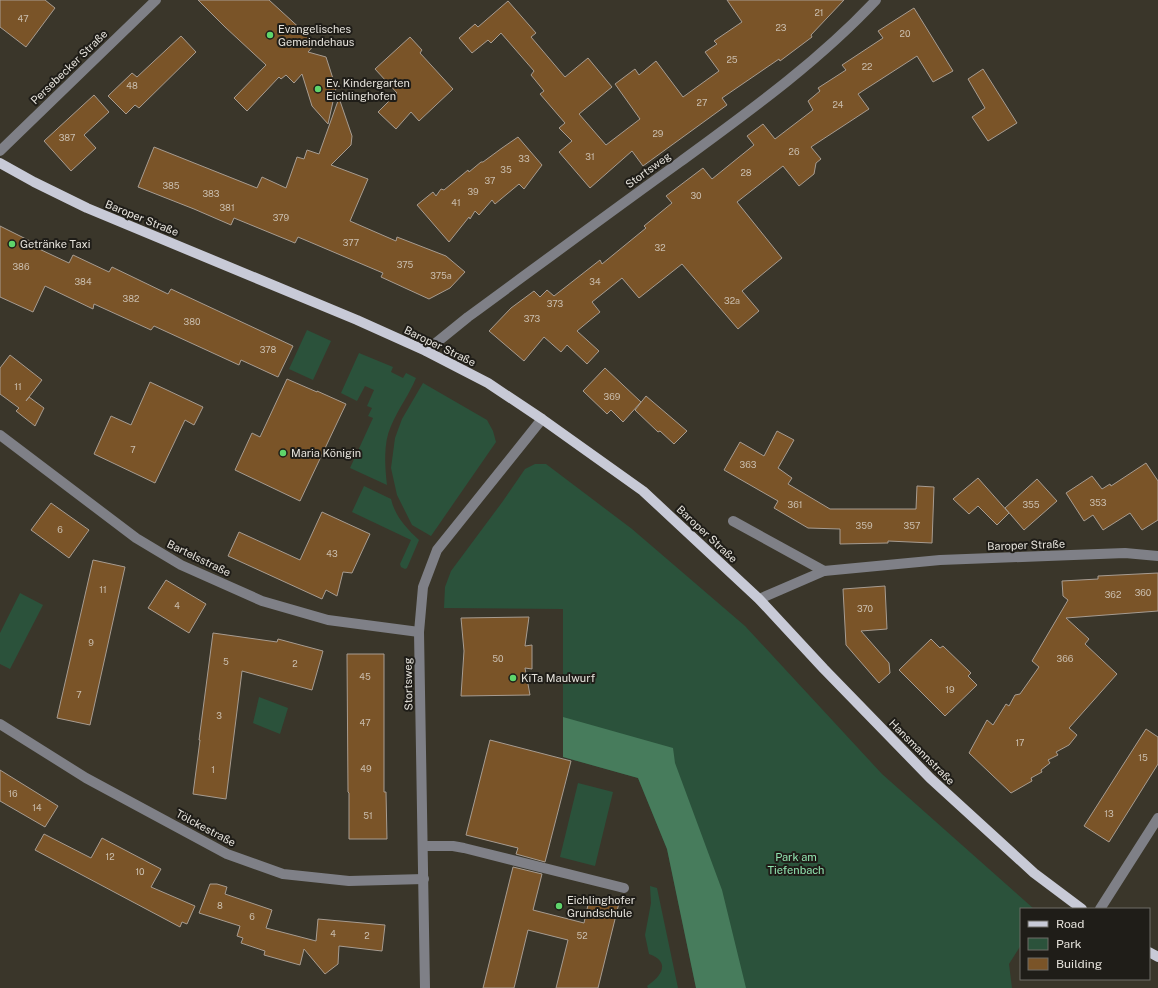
<svg xmlns="http://www.w3.org/2000/svg" width="1158" height="988" viewBox="0 0 1158 988" font-family="'Public Sans',sans-serif">
<style>
.green{fill:#2b523b}
.forest{fill:#477c5c}
.building{fill:#7a5428;stroke:#a79c91}
.lines{fill:none;stroke-linecap:round;stroke-linejoin:round}
.minor{stroke:#7f8087;stroke-width:10}
.major{stroke:#c8cad7;stroke-width:10}
.poi-dot{fill:#5fd56b;stroke:#1f1d18;stroke-width:1.5}
.labels{text-anchor:middle;stroke-width:4;stroke-linejoin:round;paint-order:stroke}
.number-label{font-size:9px;fill:#cabeae}
.poi-label{font-size:11px;fill:#e5e2db;stroke:#1f1d18;text-anchor:start}
.street-label{font-size:11px;fill:#e5e2db;stroke:#1f1d18}
.park-label{font-size:11px;fill:#91e3b0;stroke:#1f1d18}
</style>
<rect width="100%" height="100%" fill="#3a362a"/>
<!-- green -->
<g class="green">
<polygon points="307,330 331,341 313,380 289,369"/>
<path d="M 359,353 L 393,367 L 391,372 L 403,378 L 406,373 L 416,378 C 409,395 398,409 391,426 C 383,443 385,467 387,485 L 350,468 L 373,418 L 368,416 L 372,408 L 367,406 L 374,390 L 365,386 L 357,401 L 341,393 Z"/>
<polygon points="423,383 487,420 493,431 496,442 431,536 412,525 397,495 391,468 395,438 402,419"/>
<polygon points="535,464 546,464 632,529 745,626 882,774 1034,909 1021,909 1021,945 1009,964 1012,988 696,988 667,849 638,778 563,757 563,609 444,608 445,587 451,571 503,501 525,469"/>
<path d="M 364,486 L 391,499 C 395,516 406,528 419,540 L 407,568 L 405,569 L 401,567 L 400,564 L 411,540 L 352,512 Z"/>
<polygon points="20,593 43,605 10,669 0,664 0,633"/>
<polygon points="259,697 288,708 280,734 253,723"/>
<polygon points="578,783 613,792 595,866 560,857"/>
<path d="M 650,886 L 657,888 L 678,988 L 648,988 L 647,986 C 662,976 671,962 649,954 L 645,935 L 651,903 Z"/>
</g>
<!-- forest -->
<polygon class="forest" points="563,717 673,748 675,763 722,890 746,988 696,988 667,849 638,778 563,757"/>
<!-- building -->
<g class="building">
<polygon points="0,0 45,0 55,8 26,47 0,27"/>
<polygon points="198,0 269,0 316,43 308,52 326,57 336,88 328,124 312,106 302,74 294,83 286,75 281,79 279,77 247,111 234,98 266,65 225,27"/>
<polygon points="727,0 844,0 811,35 812,37 780,61 779,59 722,98 727,105 643,166 632,151 590,188 559,152 572,141 559,128 565,123 540,94 544,91 531,75 534,71 501,33 491,43 488,40 472,53 459,38 475,24 478,27 508,1 536,33 531,37 565,77 588,58 612,87 579,114 606,145 640,119 615,84 635,69 639,75 656,61 683,97 719,71 705,52 717,44 714,41 742,22"/>
<polygon points="914,8 953,71 933,82 917,56 858,94 869,109 811,147 821,159 816,163 814,174 799,186 783,166 737,202 782,258 742,291 759,311 738,329 682,264 639,298 622,278 592,302 600,312 577,331 599,351 587,364 567,345 561,352 544,337 524,361 489,331 511,308 534,291 540,297 547,290 554,296 600,260 602,264 646,228 644,226 672,203 666,196 703,168 712,179 754,145 747,136 763,124 775,139 813,110 808,101 820,91 818,88 846,70 842,65 883,38 878,31"/>
<polygon points="181,36 196,52 139,108 135,105 126,114 108,96 132,73 137,77"/>
<polygon points="410,37 422,50 420,53 453,89 419,121 411,112 396,129 378,112 397,93 375,69"/>
<polygon points="983,69 1017,123 988,141 972,117 985,108 968,79"/>
<polygon points="94,95 109,112 84,135 96,148 71,171 44,141"/>
<polygon points="339,98 352,136 351,145 331,165 368,179 350,221 396,241 397,237 446,256 465,272 450,288 429,299 381,277 383,273 298,237 295,243 234,218 231,225 194,209 138,187 154,147 257,188 262,177 286,188 297,157 304,159 307,150 319,154"/>
<polygon points="518,137 542,165 524,189 519,184 495,204 492,200 479,215 475,211 470,219 469,217 449,242 417,205 433,192 436,196 441,189 444,190 468,170 469,172 481,162 483,162 502,148"/>
<polygon points="0,226 38,245 37,248 69,263 73,255 109,272 112,267 168,294 171,289 293,346 278,377 241,360 239,365 154,326 151,330 94,304 93,309 45,286 33,312 0,297"/>
<polygon points="10,355 42,380 26,401 29,397 44,408 35,426 16,411 19,408 0,394 0,368"/>
<polygon points="605,368 641,402 623,422 611,410 607,414 583,391"/>
<polygon points="287,379 317,392 317,391 346,404 300,501 235,470 252,433 260,437"/>
<polygon points="150,382 203,407 194,425 185,420 155,483 94,454 111,416 131,425"/>
<polygon points="646,396 687,431 674,444 660,431 658,432 635,410"/>
<polygon points="777,431 794,440 778,468 792,478 788,484 830,509 916,509 917,486 934,487 932,543 888,541 888,543 840,544 840,529 808,528 774,508 778,501 724,470 740,442 764,456"/>
<polygon points="1146,463 1158,481 1158,520 1142,530 1130,513 1103,530 1093,515 1084,521 1066,493 1092,476 1102,489 1110,484 1111,486"/>
<polygon points="978,478 1009,513 997,525 978,506 969,514 953,499"/>
<polygon points="1037,479 1057,501 1024,530 1005,508"/>
<polygon points="51,503 89,530 69,558 31,530"/>
<polygon points="322,512 370,534 352,573 343,572 337,596 326,590 322,599 228,556 239,532 300,560"/>
<polygon points="93,560 125,567 90,725 57,718"/>
<polygon points="1158,573 1158,611 1066,618 1089,639 1085,644 1117,674 1069,728 1077,735 1069,745 1056,752 1058,755 1048,760 1050,763 1041,770 1042,772 1031,778 1032,781 1011,793 969,753 987,720 993,725 1006,704 1009,706 1015,695 1020,694 1039,667 1032,661 1068,600 1063,596 1062,581 1098,579 1098,576"/>
<polygon points="166,580 206,604 189,633 148,608"/>
<polygon points="885,586 887,629 861,631 889,663 890,673 879,683 846,645 843,589"/>
<polygon points="529,617 525,646 532,645 532,669 525,668 530,695 461,696 464,651 461,618"/>
<polygon points="213,633 277,642 278,639 323,651 312,690 242,671 226,799 193,794 200,740 199,740"/>
<polygon points="931,639 940,648 943,646 971,673 968,676 977,685 945,716 899,670"/>
<polygon points="347,654 384,654 384,792 386,792 387,839 349,839 349,793 348,792"/>
<polygon points="1146,729 1158,737 1158,764 1109,842 1084,826"/>
<polygon points="490,740 571,761 545,862 516,854 518,848 466,835"/>
<polygon points="0,770 58,806 45,827 0,801"/>
<polygon points="44,834 91,858 102,838 161,869 151,887 195,906 187,924 182,922 180,927 35,850"/>
<polygon points="513,867 542,874 533,910 584,923 590,896 619,903 598,988 556,988 568,940 528,930 514,988 483,988"/>
<polygon points="210,884 217,884 227,887 225,894 272,910 266,928 316,941 318,919 385,925 382,951 339,946 338,964 325,974 304,949 300,965 264,955 265,951 241,943 243,938 237,936 240,926 199,913"/>
</g>
<g class="lines">
<!-- minor -->
<g class="minor">
<polyline points="0,151 156,0"/>
<path d="M 426,351 L 468,317 C 539,265 609,213 680,162 C 748,112 818,62 876,0"/>
<polyline points="0,435 136,538 181,565 262,601 328,620 419,632"/>
<polyline points="733,521 824,571"/>
<polyline points="759,599 824,571 940,560 1125,553 1158,556"/>
<polyline points="0,724 86,778 227,854 283,874 349,881 424,879"/>
<polyline points="423,846 453,846 464,848 624,888"/>
<polyline points="1100,909 1158,818"/>
<polyline points="425,988 419,632 423,587 437,550 542,419"/>
</g>
<!-- major -->
<g class="major">
<polyline points="0,163 34,182 87,208 357,320 426,351 488,383 542,419 643,491 759,599 824,669 930,778 1034,873 1082,909"/>
<polyline points="1149,952 1158,957"/>
</g>
</g>
<!-- markers -->
<g class="poi-dot">
<circle cx="270" cy="35" r="4"/>
<circle cx="318" cy="89" r="4"/>
<circle cx="12" cy="244" r="4"/>
<circle cx="283" cy="453" r="4"/>
<circle cx="513" cy="678" r="4"/>
<circle cx="559" cy="906" r="4"/>
</g>
<g class="labels">
<!-- number labels -->
<g class="number-label">
<text x="819" y="16">21</text>
<text x="23" y="22">47</text>
<text x="781" y="31">23</text>
<text x="905" y="37">20</text>
<text x="732" y="63">25</text>
<text x="867" y="70">22</text>
<text x="132" y="89">48</text>
<text x="702" y="106">27</text>
<text x="838" y="108">24</text>
<text x="658" y="137">29</text>
<text x="67" y="141">387</text>
<text x="794" y="155">26</text>
<text x="590" y="160">31</text>
<text x="524" y="162">33</text>
<text x="506" y="173">35</text>
<text x="746" y="176">28</text>
<text x="490" y="184">37</text>
<text x="171" y="189">385</text>
<text x="473" y="195">39</text>
<text x="211" y="197">383</text>
<text x="696" y="199">30</text>
<text x="456" y="206">41</text>
<text x="227" y="211">381</text>
<text x="281" y="221">379</text>
<text x="351" y="246">377</text>
<text x="660" y="251">32</text>
<text x="405" y="268">375</text>
<text x="21" y="270">386</text>
<text x="441" y="279">375a</text>
<text x="83" y="285">384</text>
<text x="595" y="285">34</text>
<text x="131" y="302">382</text>
<text x="732" y="304">32a</text>
<text x="555" y="307">373</text>
<text x="532" y="322">373</text>
<text x="192" y="325">380</text>
<text x="268" y="353">378</text>
<text x="18" y="390">11</text>
<text x="612" y="400">369</text>
<text x="133" y="453">7</text>
<text x="748" y="468">363</text>
<text x="1098" y="506">353</text>
<text x="795" y="508">361</text>
<text x="1031" y="508">355</text>
<text x="864" y="529">359</text>
<text x="912" y="529">357</text>
<text x="60" y="533">6</text>
<text x="332" y="557">43</text>
<text x="103" y="593">11</text>
<text x="1143" y="596">360</text>
<text x="1113" y="598">362</text>
<text x="177" y="609">4</text>
<text x="865" y="612">370</text>
<text x="91" y="646">9</text>
<text x="498" y="662">50</text>
<text x="1065" y="662">366</text>
<text x="226" y="665">5</text>
<text x="295" y="667">2</text>
<text x="365" y="680">45</text>
<text x="950" y="693">19</text>
<text x="79" y="698">7</text>
<text x="219" y="719">3</text>
<text x="365" y="726">47</text>
<text x="1020" y="746">17</text>
<text x="1143" y="761">15</text>
<text x="366" y="772">49</text>
<text x="213" y="773">1</text>
<text x="13" y="797">16</text>
<text x="37" y="811">14</text>
<text x="1109" y="817">13</text>
<text x="368" y="819">51</text>
<text x="110" y="860">12</text>
<text x="140" y="875">10</text>
<text x="220" y="909">8</text>
<text x="252" y="920">6</text>
<text x="333" y="937">4</text>
<text x="367" y="939">2</text>
<text x="582" y="939">52</text>
</g>
<!-- poi labels -->
<g class="poi-label">
<text x="278" y="33">Evangelisches<tspan x="278" dy="13">Gemeindehaus</tspan></text>
<text x="326" y="87">Ev. Kindergarten<tspan x="326" dy="13">Eichlinghofen</tspan></text>
<text x="20" y="248">Getränke Taxi</text>
<text x="291" y="457">Maria Königin</text>
<text x="521" y="682">KiTa Maulwurf</text>
<text x="567" y="904">Eichlinghofer<tspan x="567" dy="13">Grundschule</tspan></text>
</g>
<!-- street labels -->
<g class="street-label">
<text transform="translate(69 67) rotate(-44)" y="4">Persebecker Straße</text>
<text transform="translate(648 170) rotate(-36)" y="4">Stortsweg</text>
<text transform="translate(142 218) rotate(22)" y="4">Baroper Straße</text>
<text transform="translate(440 346) rotate(26)" y="4">Baroper Straße</text>
<text transform="translate(707 534) rotate(43)" y="4">Baroper Straße</text>
<text transform="translate(1026 545) rotate(-2)" y="4">Baroper Straße</text>
<text transform="translate(199 558) rotate(26)" y="4">Bartelsstraße</text>
<text transform="translate(408 684) rotate(-91)" y="4">Stortsweg</text>
<text transform="translate(922 752) rotate(45)" y="4">Hansmannstraße</text>
<text transform="translate(206 828) rotate(28)" y="4">Tölckestraße</text>
</g>
<!-- park labels -->
<g class="park-label">
<text x="796" y="861">Park am<tspan x="796" dy="13">Tiefenbach</tspan></text>
</g>
</g>
<!-- legend -->
<rect x="1020" y="908" width="130" height="72" fill="#1f1d18" stroke="#6e6c66"/>
<rect x="1028" y="921" width="20" height="6" fill="#c8cad7" stroke="#6e6c66"/>
<text x="1056" y="928" font-size="12" fill="#e5e2db">Road</text>
<rect x="1028" y="938" width="20" height="12" fill="#2b523b" stroke="#6e6c66"/>
<text x="1056" y="948" font-size="12" fill="#e5e2db">Park</text>
<rect x="1028" y="958" width="20" height="12" fill="#7a5428" stroke="#6e6c66"/>
<text x="1056" y="968" font-size="12" fill="#e5e2db">Building</text>
</svg>
